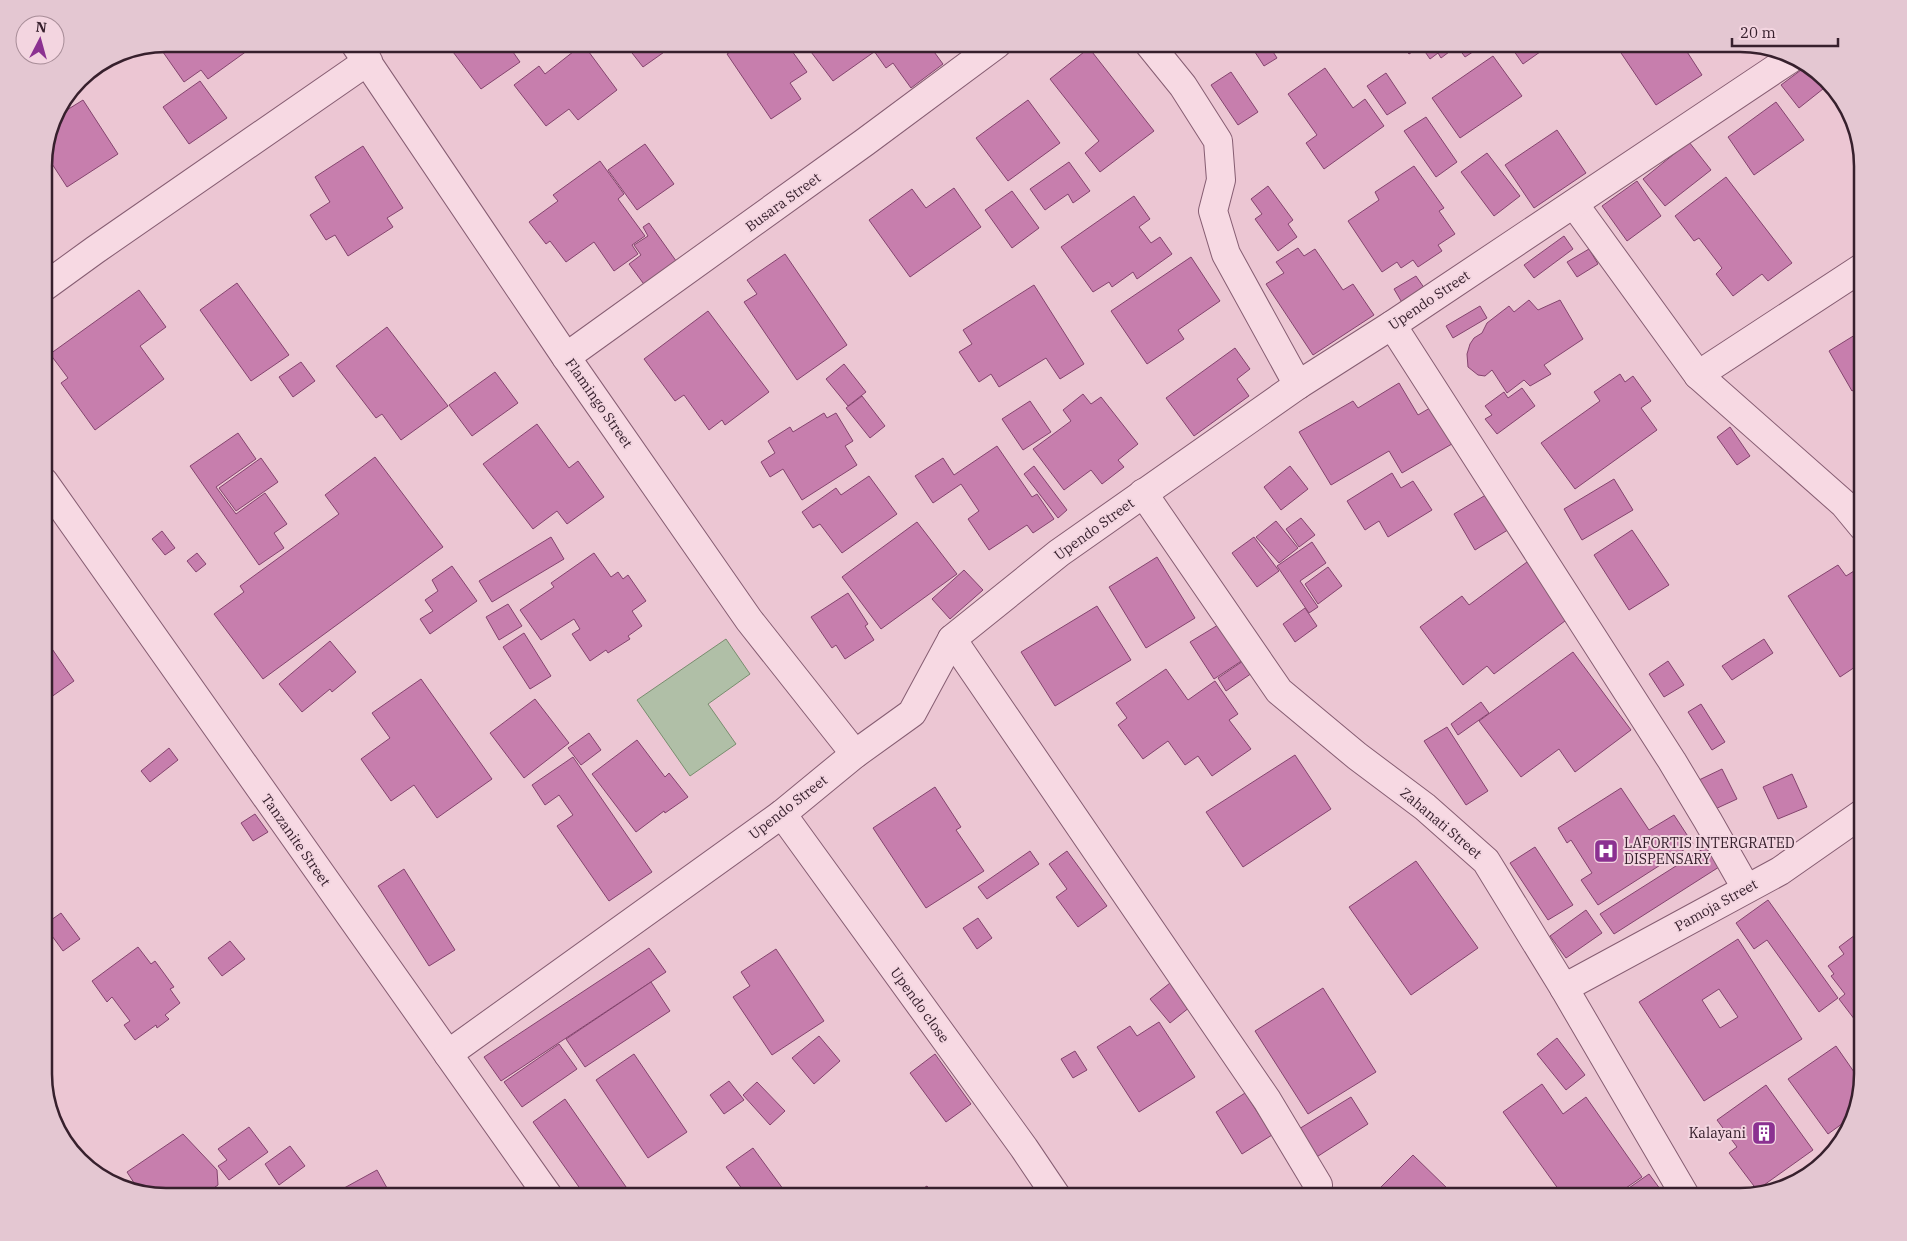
<svg xmlns="http://www.w3.org/2000/svg" width="1907" height="1241" viewBox="0 0 1907 1241" font-family="'IBM Plex Serif',serif">
<style>
.water{fill:#b0bfa7;stroke:#788d6e}
.building{fill:#c77ead;stroke:#84446e;fill-rule:evenodd}
.lines{fill:none;stroke-linecap:round;stroke-linejoin:round}
.street-casing{stroke:#865d72;stroke-width:30}
.street{stroke:#f7d9e3;stroke-width:28}
.labels{text-anchor:middle;stroke-width:4;stroke-linejoin:round;paint-order:stroke}
.street-label{font-size:14px;fill:#37202d;stroke:#f3d5e0}
.poi-label{font-size:14px;fill:#37202d;stroke:#f3d5e0;text-anchor:start}
.rim{fill:none;stroke:#37202d;stroke-width:2.5}
</style>
<rect width="100%" height="100%" fill="#ecc6d3"/>
<!-- water -->
<polygon class="water" points="726,639 750,674 708,704 736,744 690,776 637,700"/>
<!-- building -->
<g class="building">
<polygon points="166,44 248,44 251,48 208,79 201,70 184,82 158,45"/>
<polygon points="447,44 523,44 513,52 520,62 481,89"/>
<polygon points="524,44 540,44 529,51"/>
<polygon points="583,44 617,90 578,120 569,109 546,126 514,85 539,66 545,74"/>
<polygon points="625,44 662,44 667,50 643,67"/>
<polygon points="743,44 787,44 807,72 790,83 801,99 771,119 727,54"/>
<polygon points="805,44 868,44 874,52 833,81"/>
<polygon points="879,44 931,44 929,45 943,64 911,88 893,63 886,68 874,51 881,46"/>
<polygon points="1254,44 1268,44 1277,58 1264,66 1251,46"/>
<polygon points="1402,44 1485,44 1465,57 1457,46 1441,58 1438,53 1430,59 1421,46 1409,54"/>
<polygon points="1509,44 1545,44 1547,47 1523,64"/>
<polygon points="1615,44 1682,44 1702,75 1656,105"/>
<polygon points="1089,48 1154,131 1100,172 1085,153 1099,141 1050,79"/>
<polygon points="1493,56 1522,96 1460,138 1432,98"/>
<polygon points="1809,64 1828,85 1799,108 1781,85"/>
<polygon points="1325,68 1353,108 1365,99 1384,126 1324,169 1306,143 1317,135 1288,94"/>
<polygon points="1231,72 1258,112 1238,125 1211,85"/>
<polygon points="1386,73 1406,103 1387,115 1367,86"/>
<polygon points="200,81 227,118 189,144 163,107"/>
<polygon points="83,100 118,154 67,187 45,153 54,118"/>
<polygon points="1028,100 1060,143 1008,181 976,138"/>
<polygon points="1776,102 1804,140 1754,175 1728,137"/>
<polygon points="1426,117 1457,162 1436,177 1404,131"/>
<polygon points="1557,130 1586,173 1534,208 1505,165"/>
<polygon points="1689,142 1711,170 1665,206 1643,179"/>
<polygon points="645,144 674,184 637,210 608,170"/>
<polygon points="363,146 403,208 387,218 393,227 348,256 335,235 326,240 310,215 330,202 315,177"/>
<polygon points="1487,153 1520,196 1494,216 1461,172"/>
<polygon points="600,161 624,194 618,199 645,236 632,245 638,254 614,271 594,242 566,262 550,241 546,244 529,222 558,201 553,195"/>
<polygon points="1069,162 1090,191 1073,203 1068,194 1045,210 1030,189"/>
<polygon points="1414,166 1444,208 1439,211 1455,234 1438,245 1442,251 1418,267 1413,260 1401,268 1397,262 1382,272 1348,221 1379,200 1375,192"/>
<polygon points="1726,177 1792,263 1768,281 1762,274 1733,296 1716,274 1722,268 1699,238 1694,241 1675,216"/>
<polygon points="1637,181 1661,216 1627,241 1602,206"/>
<polygon points="1268,186 1293,220 1288,224 1297,237 1278,251 1255,219 1262,214 1251,199"/>
<polygon points="954,188 981,227 910,277 869,220 912,189 926,208"/>
<polygon points="1012,191 1039,228 1012,248 985,210"/>
<polygon points="1134,196 1150,219 1139,227 1151,243 1160,237 1172,254 1137,279 1133,272 1112,287 1109,282 1093,292 1061,247"/>
<polygon points="649,223 679,265 646,287 629,264 641,255 634,245 648,236 643,227"/>
<polygon points="1564,236 1573,249 1534,278 1524,265"/>
<polygon points="1298,248 1304,256 1315,249 1343,290 1353,284 1374,315 1313,355 1266,284 1284,273 1276,262"/>
<polygon points="1589,249 1598,264 1577,277 1567,262"/>
<polygon points="785,254 847,345 797,380 744,302 757,294 747,280"/>
<polygon points="1191,257 1220,301 1178,330 1184,339 1147,364 1111,311"/>
<polygon points="1416,276 1427,292 1404,306 1394,289"/>
<polygon points="237,283 289,355 251,381 200,310"/>
<polygon points="1034,285 1084,364 1060,379 1046,358 999,387 991,374 979,382 959,352 972,344 963,330"/>
<polygon points="139,290 166,327 140,346 164,379 95,430 61,383 68,378 50,354"/>
<polygon points="1529,300 1538,310 1560,300 1583,339 1544,365 1551,374 1530,386 1524,380 1507,393 1492,370 1485,376 1478,375 1468,367 1467,354 1470,344 1474,338 1482,333 1487,323 1509,306 1514,312"/>
<polygon points="1480,306 1487,318 1453,338 1446,326"/>
<polygon points="708,311 769,392 725,425 722,420 709,430 684,395 675,401 644,359"/>
<polygon points="387,327 448,406 401,440 382,414 376,418 336,366"/>
<polygon points="1863,330 1863,384 1852,391 1829,351"/>
<polygon points="1235,348 1250,369 1237,379 1249,396 1194,436 1166,398"/>
<polygon points="301,362 315,381 293,397 279,377"/>
<polygon points="844,364 866,392 848,406 826,379"/>
<polygon points="495,372 518,403 472,436 449,405"/>
<polygon points="1620,374 1625,382 1633,376 1651,401 1641,408 1657,430 1575,489 1541,443 1600,401 1594,392"/>
<polygon points="1399,383 1418,415 1435,405 1457,441 1402,473 1389,451 1331,485 1299,432 1353,401 1358,408"/>
<polygon points="1522,388 1535,406 1497,434 1485,419 1492,415 1485,406 1504,392 1508,398"/>
<polygon points="1083,394 1091,404 1101,397 1138,444 1118,460 1124,467 1102,484 1091,470 1064,490 1033,449 1071,421 1063,410"/>
<polygon points="862,396 885,426 870,438 846,408"/>
<polygon points="1030,401 1051,432 1023,450 1002,419"/>
<polygon points="824,413 827,418 836,413 853,441 845,446 857,465 802,500 783,469 770,477 761,462 775,453 768,441 790,427 793,432"/>
<polygon points="537,424 569,468 578,461 604,497 567,524 557,511 533,529 483,464"/>
<polygon points="1730,427 1750,456 1737,465 1717,437"/>
<polygon points="238,433 256,459 216,487 236,514 265,493 287,524 274,533 284,548 259,565 190,466"/>
<polygon points="997,446 1032,497 1037,494 1054,519 1033,533 1027,525 989,550 968,519 979,511 961,484 933,503 915,476 943,458 954,475"/>
<polygon points="375,457 443,547 263,679 214,614 244,592 240,586 339,514 325,495"/>
<polygon points="261,458 278,482 236,511 219,488"/>
<polygon points="1034,466 1067,510 1058,518 1024,474"/>
<polygon points="1290,466 1308,489 1281,510 1264,487"/>
<polygon points="1392,473 1401,488 1413,481 1432,510 1388,537 1379,521 1365,530 1347,501"/>
<polygon points="869,476 897,514 842,553 820,524 813,528 802,512 836,488 841,495"/>
<polygon points="1614,479 1633,510 1582,540 1564,509"/>
<polygon points="1489,493 1511,528 1475,550 1454,514"/>
<polygon points="1301,518 1315,535 1299,547 1286,529"/>
<polygon points="1276,521 1298,548 1279,563 1256,537"/>
<polygon points="917,522 957,574 881,629 842,577"/>
<polygon points="1632,530 1669,585 1629,610 1594,555"/>
<polygon points="162,531 175,548 165,555 152,539"/>
<polygon points="551,537 564,559 492,602 479,581"/>
<polygon points="1254,537 1279,571 1257,587 1232,553"/>
<polygon points="1312,542 1326,563 1300,581 1318,607 1309,613 1277,566"/>
<polygon points="197,553 206,564 196,572 187,561"/>
<polygon points="594,553 611,577 618,572 623,579 628,575 646,601 632,611 642,626 628,636 630,639 608,653 606,650 590,661 572,634 580,629 574,619 541,640 520,610 554,587 551,583"/>
<polygon points="1157,557 1195,618 1146,648 1109,587"/>
<polygon points="1527,562 1569,618 1494,674 1487,666 1463,685 1420,627 1462,596 1469,605"/>
<polygon points="1838,565 1846,576 1862,566 1863,568 1863,667 1861,663 1840,677 1788,596"/>
<polygon points="452,566 477,601 430,634 420,619 433,611 425,600 438,591 432,580"/>
<polygon points="1328,567 1342,586 1318,604 1305,584"/>
<polygon points="964,570 983,590 950,619 932,599"/>
<polygon points="848,593 868,624 865,626 874,640 845,659 836,645 832,648 811,617"/>
<polygon points="508,604 522,626 499,640 486,617"/>
<polygon points="1097,606 1131,660 1055,706 1021,652"/>
<polygon points="1305,608 1317,626 1295,642 1283,624"/>
<polygon points="1223,622 1246,658 1214,679 1190,642"/>
<polygon points="524,633 551,676 530,689 503,647"/>
<polygon points="44,637 74,681 44,702"/>
<polygon points="1764,639 1773,653 1732,680 1722,666"/>
<polygon points="330,641 356,672 332,692 330,689 302,712 279,684"/>
<polygon points="1573,652 1631,730 1575,772 1559,749 1521,777 1479,721"/>
<polygon points="1243,661 1252,673 1226,691 1218,678"/>
<polygon points="1668,661 1684,685 1664,697 1649,674"/>
<polygon points="1166,669 1188,700 1215,681 1238,714 1229,720 1251,749 1212,776 1198,756 1185,765 1168,741 1143,759 1118,725 1127,718 1116,703"/>
<polygon points="421,679 492,779 437,818 414,785 391,801 361,759 390,738 372,713"/>
<polygon points="535,699 569,743 524,778 490,733"/>
<polygon points="1481,702 1489,713 1458,735 1451,724"/>
<polygon points="1701,704 1725,742 1712,750 1688,712"/>
<polygon points="1447,727 1488,791 1466,805 1424,741"/>
<polygon points="589,733 601,750 581,765 568,748"/>
<polygon points="637,740 665,777 669,773 688,797 665,813 664,811 636,832 592,774"/>
<polygon points="169,748 178,760 150,782 141,771"/>
<polygon points="1295,755 1331,809 1243,867 1206,812"/>
<polygon points="573,757 652,872 609,901 557,826 573,815 559,795 545,805 532,785"/>
<polygon points="1722,769 1737,799 1713,810 1699,780"/>
<polygon points="1792,774 1807,807 1778,819 1763,787"/>
<polygon points="935,787 961,827 956,830 984,871 926,908 873,828"/>
<polygon points="1621,788 1649,830 1674,815 1693,844 1598,905 1581,880 1592,873 1571,840 1567,843 1558,828"/>
<polygon points="255,814 268,832 253,841 241,823"/>
<polygon points="1535,847 1573,905 1548,920 1510,863"/>
<polygon points="1706,847 1719,867 1614,934 1600,914"/>
<polygon points="1030,851 1039,864 987,899 978,887"/>
<polygon points="1067,851 1107,906 1078,927 1056,897 1067,889 1049,864"/>
<polygon points="1416,861 1478,948 1411,995 1349,907"/>
<polygon points="404,869 455,950 429,966 378,886"/>
<polygon points="1768,900 1838,998 1819,1012 1767,940 1754,949 1736,923"/>
<polygon points="1586,910 1602,933 1566,958 1550,936"/>
<polygon points="61,913 80,939 63,951 44,925"/>
<polygon points="978,918 992,938 977,949 963,928"/>
<polygon points="1863,929 1863,1013 1855,1020 1839,999 1845,994 1831,976 1834,974 1828,966 1844,954 1839,947"/>
<path d="M 1738,939 L 1802,1039 L 1704,1101 L 1639,1002 ZM 1719,989 L 1738,1017 L 1720,1028 L 1702,1000 Z"/>
<polygon points="230,941 245,959 222,976 208,958"/>
<polygon points="138,947 151,964 155,961 174,987 170,989 180,1003 165,1015 169,1019 157,1028 156,1025 135,1040 124,1025 130,1021 112,997 107,1002 92,981"/>
<polygon points="649,948 666,972 501,1081 484,1057"/>
<polygon points="776,949 824,1021 772,1055 733,997 750,986 741,972"/>
<polygon points="651,982 670,1011 585,1067 566,1039"/>
<polygon points="1170,983 1190,1007 1170,1023 1150,999"/>
<polygon points="1323,988 1376,1072 1308,1114 1255,1031"/>
<polygon points="1159,1022 1195,1077 1139,1112 1097,1047 1130,1026 1137,1036"/>
<polygon points="819,1036 840,1061 814,1084 792,1058"/>
<polygon points="1557,1038 1585,1075 1566,1090 1537,1054"/>
<polygon points="559,1044 577,1069 522,1107 504,1082"/>
<polygon points="1836,1046 1861,1082 1850,1118 1828,1134 1788,1079"/>
<polygon points="1075,1051 1087,1070 1073,1078 1061,1059"/>
<polygon points="634,1054 687,1132 648,1158 596,1080"/>
<polygon points="935,1054 971,1104 946,1122 910,1073"/>
<polygon points="729,1081 744,1100 724,1114 710,1095"/>
<polygon points="757,1082 785,1111 770,1125 743,1095"/>
<polygon points="1542,1084 1563,1114 1586,1097 1642,1177 1613,1197 1564,1197 1503,1112"/>
<polygon points="1766,1085 1813,1150 1757,1190 1729,1153 1737,1147 1717,1120"/>
<polygon points="1245,1093 1272,1135 1242,1154 1216,1112"/>
<polygon points="1351,1097 1368,1124 1312,1160 1294,1132"/>
<polygon points="565,1099 633,1197 586,1197 533,1122"/>
<polygon points="249,1127 268,1152 229,1180 218,1166 227,1160 218,1149"/>
<polygon points="183,1134 217,1170 218,1185 201,1197 166,1197 138,1189 127,1172"/>
<polygon points="290,1146 305,1166 279,1185 265,1164"/>
<polygon points="753,1148 789,1197 748,1197 726,1167"/>
<polygon points="1413,1155 1451,1192 1446,1197 1371,1197"/>
<polygon points="377,1170 392,1197 338,1197 335,1193"/>
<polygon points="1649,1174 1666,1197 1632,1197 1626,1190"/>
<polygon points="927,1186 934,1197 909,1197"/>
<polygon points="1293,1191 1297,1197 1283,1197"/>
</g>
<g class="lines">
<defs>
<g id="street">
<polyline points="355,44 566,357 749,620 855,754"/>
<polyline points="1149,44 1183,86 1218,141 1221,180 1213,211 1226,254 1298,385"/>
<polyline points="1574,204 1698,375 1844,504 1863,527"/>
<polyline points="44,287 95,250 368,61"/>
<polyline points="1392,325 1672,761 1708,821 1746,888"/>
<polyline points="566,357 865,142 997,44"/>
<polyline points="1698,375 1863,267"/>
<polyline points="44,482 549,1197"/>
<polyline points="1143,493 1279,691 1357,756 1425,807 1486,861 1564,988 1686,1197"/>
<polyline points="952,639 1267,1100 1318,1185"/>
<polyline points="782,814 1024,1148 1057,1197"/>
<polyline points="1564,988 1780,871 1863,813"/>
<polyline points="448,1054 782,814 855,754 912,713 952,639 1059,553 1298,385 1392,325 1790,59"/>
</g>
</defs>
<!-- street casing -->
<use href="#street" class="street-casing"/>
<!-- street -->
<use href="#street" class="street"/>
</g>
<!-- icons -->
<defs>
<symbol id="hospital-square" viewBox="-11 -11 22 22"><rect x="-9" y="-9" width="18" height="18" rx="4" fill="#8b3191" stroke="#f3d5e0"/><path d="M-5-5h3v3.5h4V-5h3V5h-3V1.5h-4V5h-3Z" fill="#fff"/></symbol>
<symbol id="building-square" viewBox="-11 -11 22 22"><rect x="-9" y="-9" width="18" height="18" rx="4" fill="#8b3191" stroke="#f3d5e0"/><path d="M-4-6H4V6H1V3H-1V6H-4ZM-2.5-4.3h1.7v1.8h-1.7ZM.8-4.3h1.7v1.8H.8ZM-2.5-1h1.7V.8h-1.7ZM.8-1h1.7V.8H.8Z" fill="#fff"/></symbol>
</defs>
<g fill-rule="evenodd">
<use href="#hospital-square" x="1592" y="837" width="28" height="28"/>
<use href="#building-square" x="1750" y="1119" width="28" height="28"/>
</g>
<g class="labels">
<!-- street labels -->
<g class="street-label">
<text transform="translate(783 202) rotate(-36)" y="5">Busara Street</text>
<text transform="translate(1429 300) rotate(-34)" y="5">Upendo Street</text>
<text transform="translate(599 403) rotate(55)" y="5">Flamingo Street</text>
<text transform="translate(1094 529) rotate(-36)" y="5">Upendo Street</text>
<text transform="translate(788 807) rotate(-38)" y="5">Upendo Street</text>
<text transform="translate(1441 823) rotate(40)" y="5">Zahanati Street</text>
<text transform="translate(296 840) rotate(55)" y="5">Tanzanite Street</text>
<text transform="translate(1716 905) rotate(-29)" y="5">Pamoja Street</text>
<text transform="translate(920 1005) rotate(54)" y="5">Upendo close</text>
</g>
<!-- poi labels -->
<g class="poi-label">
<text x="1624" y="848">LAFORTIS INTERGRATED<tspan x="1624" dy="16">DISPENSARY</tspan></text>
<text x="1746" y="1138" text-anchor="end">Kalayani</text>
</g>
</g>
<!-- crop -->
<path d="M0 0H1907V1241H0ZM166 52H1740A114 114 0 0 1 1854 166V1074A114 114 0 0 1 1740 1188H166A114 114 0 0 1 52 1074V166A114 114 0 0 1 166 52Z" fill="#e4c7d2" fill-rule="evenodd"/>
<path class="rim" d="M166 52H1740A114 114 0 0 1 1854 166V1074A114 114 0 0 1 1740 1188H166A114 114 0 0 1 52 1074V166A114 114 0 0 1 166 52Z"/>
<!-- north arrow -->
<g transform="translate(40 40) rotate(6)"><circle r="24" fill="#f3d5e0" stroke="#a88d98"/>
<path d="M0-4L9 19L0 12L-9 19Z" fill="#8b3191"/>
<text y="-8" font-size="14" font-weight="bold" text-anchor="middle" fill="#37202d">N</text>
</g>
<!-- scale -->
<path d="M1732 38v8h106v-8" fill="none" stroke="#37202d" stroke-width="2.5"/>
<text x="1740" y="38" font-size="15" fill="#37202d" stroke="#f3d5e0" stroke-width="4" paint-order="stroke">20 m</text>
</svg>
